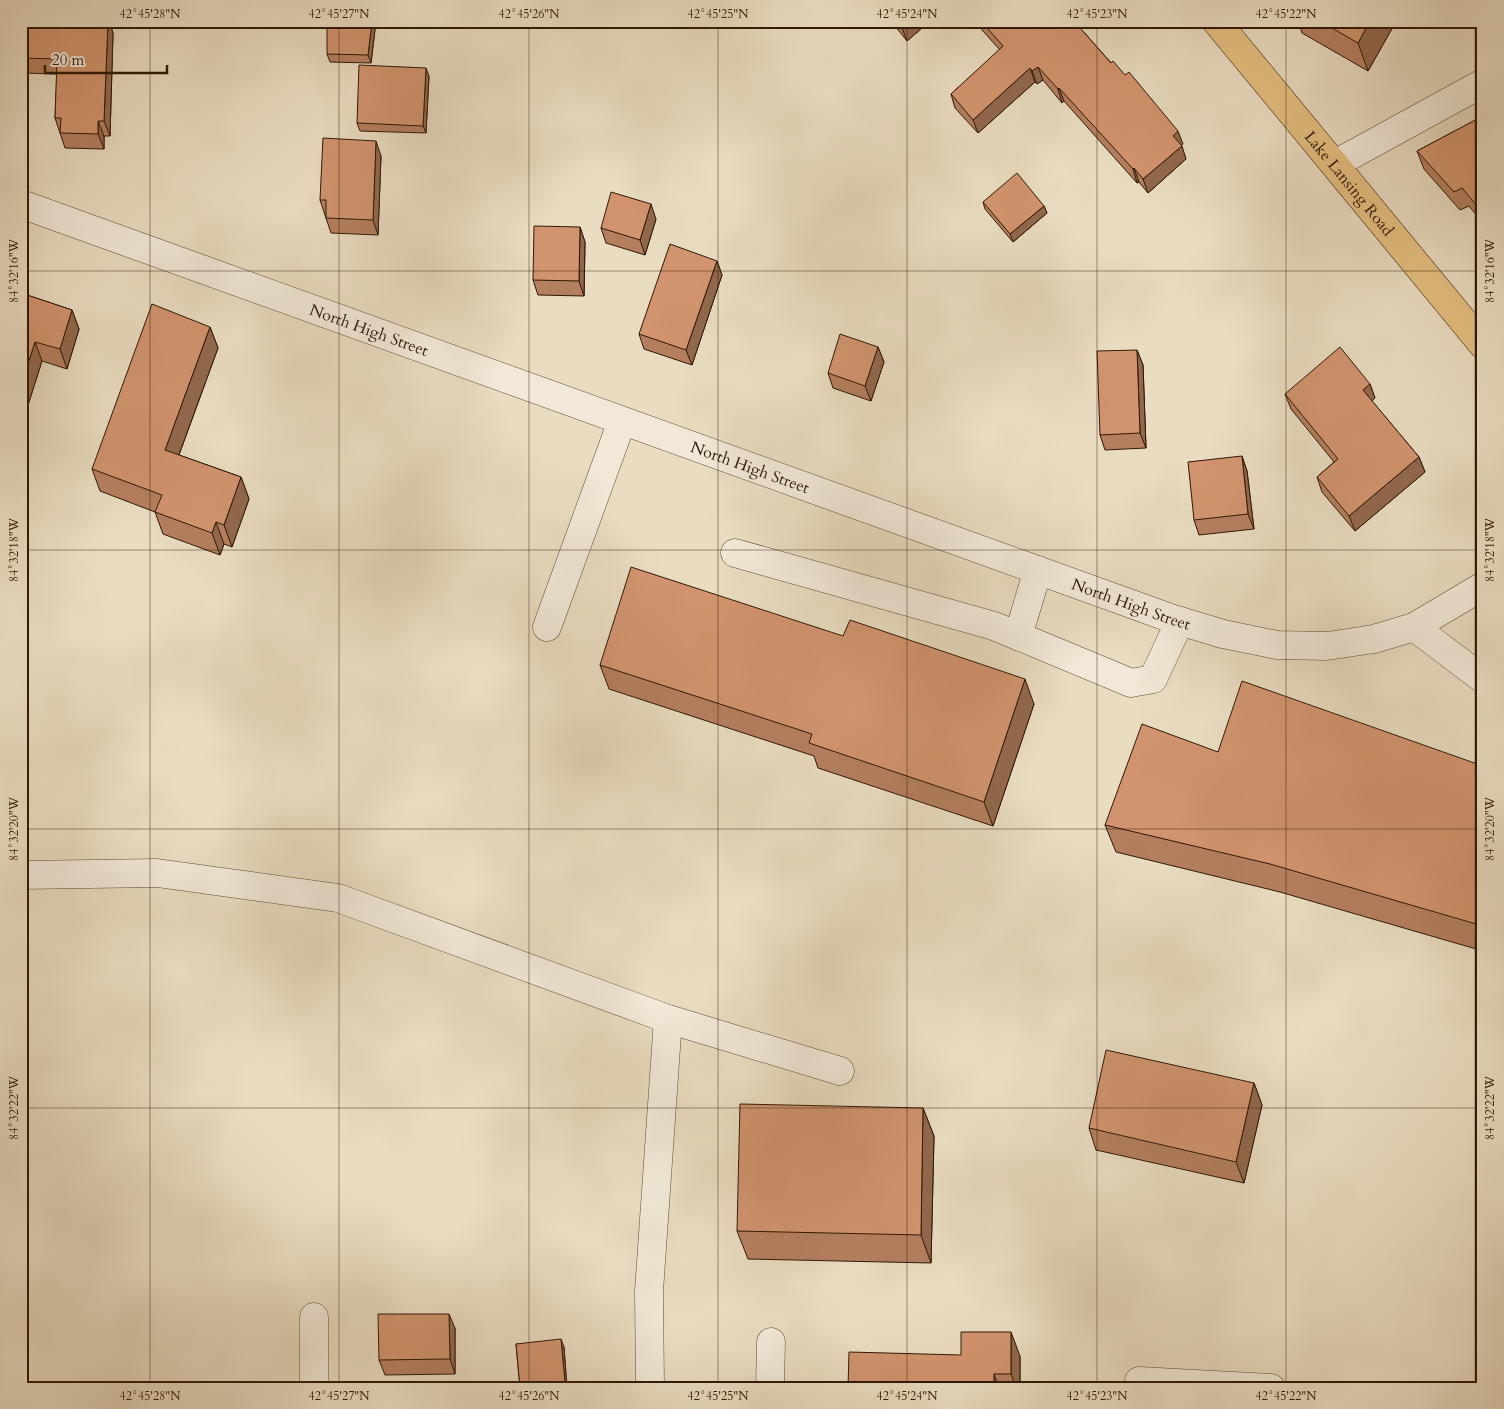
<svg xmlns="http://www.w3.org/2000/svg" width="1504" height="1409" viewBox="0 0 1504 1409" font-family="Cardo,serif">
<style>
.lines{fill:none;stroke-linecap:round;stroke-linejoin:round}
.minor-casing{stroke:#5e4933;stroke-width:29}
.major-casing{stroke:#2f1804;stroke-width:29}
.minor{stroke:#f1e8d7;stroke-width:28}
.major{stroke:#e4be80;stroke-width:28}
.wall{fill:#b47f5f;stroke:#2f1804}
.shaded-wall{fill:#92684d;stroke:#2f1804}
.building{fill:#d1946e;stroke:#2f1804}
.ticks{fill:none;stroke:#2f1804;stroke-width:1;stroke-opacity:0.45}
.labels{text-anchor:middle;stroke-width:4;stroke-linejoin:round;paint-order:stroke}
.street-label{font-size:16px;fill:#2f1804;stroke:#f1e8d7}
.neatline{fill:none;stroke:#2f1804;stroke-width:2}
.ticks-label{font-size:12px;text-anchor:middle;fill:#2f1804}
</style>
<rect width="100%" height="100%" fill="#e9dcc1"/>
<filter id="stains"><feTurbulence type="fractalNoise" baseFrequency=".004" numOctaves="4"/><feColorMatrix values="0 0 0 0 .2 0 0 0 0 .09 0 0 0 0 .02 0 0 0 .5 -.17"/></filter>
<radialGradient id="worn" r=".72"><stop offset=".6" stop-color="#630" stop-opacity="0"/><stop offset="1" stop-color="#630" stop-opacity=".3"/></radialGradient>
<g class="lines">
<defs>
<g id="minor">
<polyline points="1335,164 1483,83"/>
<path id="s1" d="M 21,204 L 1173,619 L 1223,634 L 1277,645 L 1327,646 L 1374,639 L 1414,627 L 1483,586"/>
<polyline points="735,553 994,626 1018,636 1038,570"/>
<polyline points="547,627 622,421"/>
<polyline points="1414,627 1483,679"/>
<polyline points="1018,636 1131,683 1153,679 1180,621"/>
<polyline points="21,875 157,873 338,898 668,1019 840,1071"/>
<polyline points="1139,1381 1271,1388"/>
<polyline points="314,1388 314,1317"/>
<polyline points="650,1388 649,1291 668,1019"/>
<polyline points="770,1388 771,1342"/>
</g>
<g id="major">
<path id="s2" d="M 1216,21 L 1483,345"/>
</g>
</defs>
<!-- minor casing -->
<use href="#minor" class="minor-casing"/>
<!-- major casing -->
<use href="#major" class="major-casing"/>
<!-- minor -->
<use href="#minor" class="minor"/>
<!-- major -->
<use href="#major" class="major"/>
</g>
<!-- wall -->
<g class="wall">
<polygon points="21,21 109,21 113,33 110,136 104,136 104,149 65,148 55,118 57,74 21,73"/>
<polygon points="376,21 371,63 330,62 327,54"/>
<polygon points="891,21 930,21 907,41"/>
<polygon points="974,21 1074,21 1183,144 1181,146 1186,159 1148,193 1139,182 1137,183 1064,101 1062,103 1043,80 1037,84 1035,82 978,133 955,108 951,94 1000,50"/>
<polygon points="1298,21 1392,21 1394,25 1368,71 1302,33"/>
<polygon points="429,76 426,133 360,131 357,123"/>
<polygon points="1483,116 1483,223 1469,206 1460,210 1424,169 1417,151"/>
<polygon points="381,156 378,235 331,233 320,200"/>
<polygon points="983,202 1044,206 1047,213 1013,242 985,209"/>
<polygon points="656,219 645,255 606,243 601,228"/>
<polygon points="580,227 585,242 584,296 538,295 533,280"/>
<polygon points="717,261 722,275 692,365 644,349 639,334"/>
<polygon points="21,293 72,310 79,329 67,369 42,361 21,427"/>
<polygon points="210,327 218,348 179,455 241,477 249,499 232,547 224,544 220,555 163,534 155,512 100,491 92,469"/>
<polygon points="878,347 884,362 871,401 833,388 828,373"/>
<polygon points="1137,350 1143,365 1146,448 1105,450 1100,435"/>
<polygon points="1370,384 1375,398 1372,401 1419,457 1425,472 1355,531 1322,492 1317,477 1334,462 1291,409 1285,394"/>
<polygon points="1242,456 1247,471 1254,529 1199,535 1194,520"/>
<polygon points="600,665 1034,704 993,826 818,768 814,756 609,689"/>
<polygon points="1218,752 1483,766 1483,951 1280,892 1116,852 1105,825"/>
<polygon points="1254,1083 1262,1105 1244,1183 1096,1150 1089,1128"/>
<polygon points="923,1108 934,1136 931,1263 748,1259 737,1231"/>
<polygon points="455,1328 455,1374 385,1375 379,1360"/>
<polygon points="516,1344 564,1347 567,1388 520,1388"/>
<polygon points="961,1355 1020,1356 1020,1388 848,1388"/>
</g>
<!-- shaded-wall -->
<g class="shaded-wall">
<polygon points="108,21 109,21 113,33 110,136 104,121"/>
<polygon points="372,21 376,21 371,63 368,55"/>
<polygon points="910,21 930,21 907,41 902,28"/>
<polygon points="1370,21 1392,21 1394,25 1368,71 1358,43"/>
<polygon points="1038,67 1043,80 1037,84 1032,71"/>
<polygon points="426,68 429,76 426,133 423,126"/>
<polygon points="1030,68 1035,82 978,133 973,120"/>
<polygon points="1059,88 1064,101 1062,103 1058,89"/>
<polygon points="98,121 104,136 104,149 98,134"/>
<polygon points="1178,131 1183,144 1178,149 1173,136"/>
<polygon points="376,141 381,156 378,235 373,220"/>
<polygon points="1182,146 1186,159 1148,193 1143,179"/>
<polygon points="1134,168 1139,182 1137,183 1133,169"/>
<polygon points="651,204 656,219 645,255 640,240"/>
<polygon points="1044,206 1047,213 1013,242 1010,234"/>
<polygon points="580,227 585,242 584,296 579,281"/>
<polygon points="717,261 722,275 692,365 686,350"/>
<polygon points="72,310 79,329 67,369 60,349"/>
<polygon points="210,327 218,348 173,471 165,450"/>
<polygon points="35,342 42,361 21,427 21,385"/>
<polygon points="878,347 884,362 871,401 865,386"/>
<polygon points="1137,350 1143,365 1146,448 1140,433"/>
<polygon points="1370,384 1375,398 1368,405 1363,390"/>
<polygon points="1242,456 1247,471 1254,529 1248,514"/>
<polygon points="1419,457 1425,472 1355,531 1349,516"/>
<polygon points="241,477 249,499 232,547 224,525"/>
<polygon points="216,522 224,544 220,555 212,533"/>
<polygon points="1025,679 1034,704 993,826 984,802"/>
<polygon points="1254,1083 1262,1105 1244,1183 1236,1162"/>
<polygon points="923,1108 934,1136 931,1263 921,1235"/>
<polygon points="449,1314 455,1328 455,1374 450,1359"/>
<polygon points="1011,1332 1020,1356 1020,1388 1016,1388 1011,1374"/>
<polygon points="561,1339 564,1347 567,1388 565,1383"/>
<polygon points="994,1374 999,1388 994,1388"/>
</g>
<!-- building -->
<g class="building">
<polygon points="21,21 108,21 104,121 98,121 98,134 60,133 61,118 55,118 57,59 21,58"/>
<polygon points="327,21 372,21 368,55 327,54"/>
<polygon points="897,21 910,21 902,28"/>
<polygon points="981,21 1074,21 1111,63 1113,61 1125,75 1129,72 1178,131 1173,136 1182,146 1143,179 1134,168 1133,169 1059,88 1058,89 1038,67 1032,71 1030,68 973,120 951,94 1003,46"/>
<polygon points="1320,21 1370,21 1358,43"/>
<polygon points="359,65 426,68 423,126 357,123"/>
<polygon points="1483,116 1483,213 1462,188 1454,192 1417,151"/>
<polygon points="323,138 376,141 373,220 326,218 326,200 320,200"/>
<polygon points="1017,173 1044,206 1010,234 983,202"/>
<polygon points="611,192 651,204 640,240 601,228"/>
<polygon points="534,226 580,227 579,281 533,280"/>
<polygon points="670,244 717,261 686,350 639,334"/>
<polygon points="21,293 72,310 60,349 35,342 21,385"/>
<polygon points="152,304 210,327 165,450 241,477 224,525 216,522 212,533 155,512 162,495 92,469"/>
<polygon points="840,334 878,347 865,386 828,373"/>
<polygon points="1340,347 1370,384 1363,390 1419,457 1349,516 1317,477 1338,459 1285,394"/>
<polygon points="1137,350 1140,433 1100,435 1097,351"/>
<polygon points="1242,456 1248,514 1194,520 1188,462"/>
<polygon points="631,567 843,636 850,620 1025,679 984,802 809,743 812,734 600,665"/>
<polygon points="1242,681 1483,766 1483,926 1270,864 1105,825 1142,724 1218,752"/>
<polygon points="1106,1050 1254,1083 1236,1162 1089,1128"/>
<polygon points="740,1104 923,1108 921,1235 737,1231"/>
<polygon points="378,1314 449,1314 450,1359 379,1360"/>
<polygon points="961,1332 1011,1332 1011,1374 994,1374 994,1388 848,1388 849,1352 961,1355"/>
<polygon points="561,1339 565,1383 520,1387 516,1344"/>
</g>
<!-- ticks -->
<path class="ticks" d="M 150,21 L 150,1388M 339,21 L 339,1388M 529,21 L 529,1388M 718,21 L 718,1388M 907,21 L 907,1388M 1097,21 L 1097,1388M 1286,21 L 1286,1388M 1475,21 L 1475,1388M 21,271 L 1483,271M 21,550 L 1483,550M 21,829 L 1483,829M 21,1108 L 1483,1108M 21,1387 L 1483,1387"/>
<g class="labels">
<!-- street labels -->
<g class="street-label">
<text dy="6" stroke="none"><textPath href="#s2" startOffset="210">Lake Lansing Road</textPath></text>
<text dy="6" stroke="none"><textPath href="#s1" startOffset="370">North High Street</textPath></text>
<text dy="6" stroke="none"><textPath href="#s1" startOffset="775">North High Street</textPath></text>
<text dy="6" stroke="none"><textPath href="#s1" startOffset="1180">North High Street</textPath></text>
</g>
</g>
<!-- margin -->
<rect width="1504" height="1409" fill="none" stroke="#e9dcc1" stroke-width="55"/>
<!-- scale -->
<path d="M45 65v8h122v-8" fill="none" stroke="#2f1804" stroke-width="2.5"/>
<text x="52" y="65" font-size="15" fill="#2f1804" stroke="#f1e8d7" stroke-width="4" paint-order="stroke">20 m</text>
<rect x="28" y="28" width="1448" height="1354" class="neatline"/>
<g class="ticks-label">
<text x="150" y="18">42°45'28"N</text>
<text x="339" y="18">42°45'27"N</text>
<text x="529" y="18">42°45'26"N</text>
<text x="718" y="18">42°45'25"N</text>
<text x="907" y="18">42°45'24"N</text>
<text x="1097" y="18">42°45'23"N</text>
<text x="1286" y="18">42°45'22"N</text>
<text transform="translate(1490 271) rotate(-90)" y="4">84°32'16"W</text>
<text transform="translate(14 271) rotate(-90)" y="4">84°32'16"W</text>
<text transform="translate(1490 550) rotate(-90)" y="4">84°32'18"W</text>
<text transform="translate(14 550) rotate(-90)" y="4">84°32'18"W</text>
<text transform="translate(1490 829) rotate(-90)" y="4">84°32'20"W</text>
<text transform="translate(14 829) rotate(-90)" y="4">84°32'20"W</text>
<text transform="translate(1490 1108) rotate(-90)" y="4">84°32'22"W</text>
<text transform="translate(14 1108) rotate(-90)" y="4">84°32'22"W</text>
<text x="150" y="1400">42°45'28"N</text>
<text x="339" y="1400">42°45'27"N</text>
<text x="529" y="1400">42°45'26"N</text>
<text x="718" y="1400">42°45'25"N</text>
<text x="907" y="1400">42°45'24"N</text>
<text x="1097" y="1400">42°45'23"N</text>
<text x="1286" y="1400">42°45'22"N</text>
</g>
<rect width="100%" height="100%" filter="url(#stains)"/>
<rect width="100%" height="100%" fill="url(#worn)"/>
</svg>
